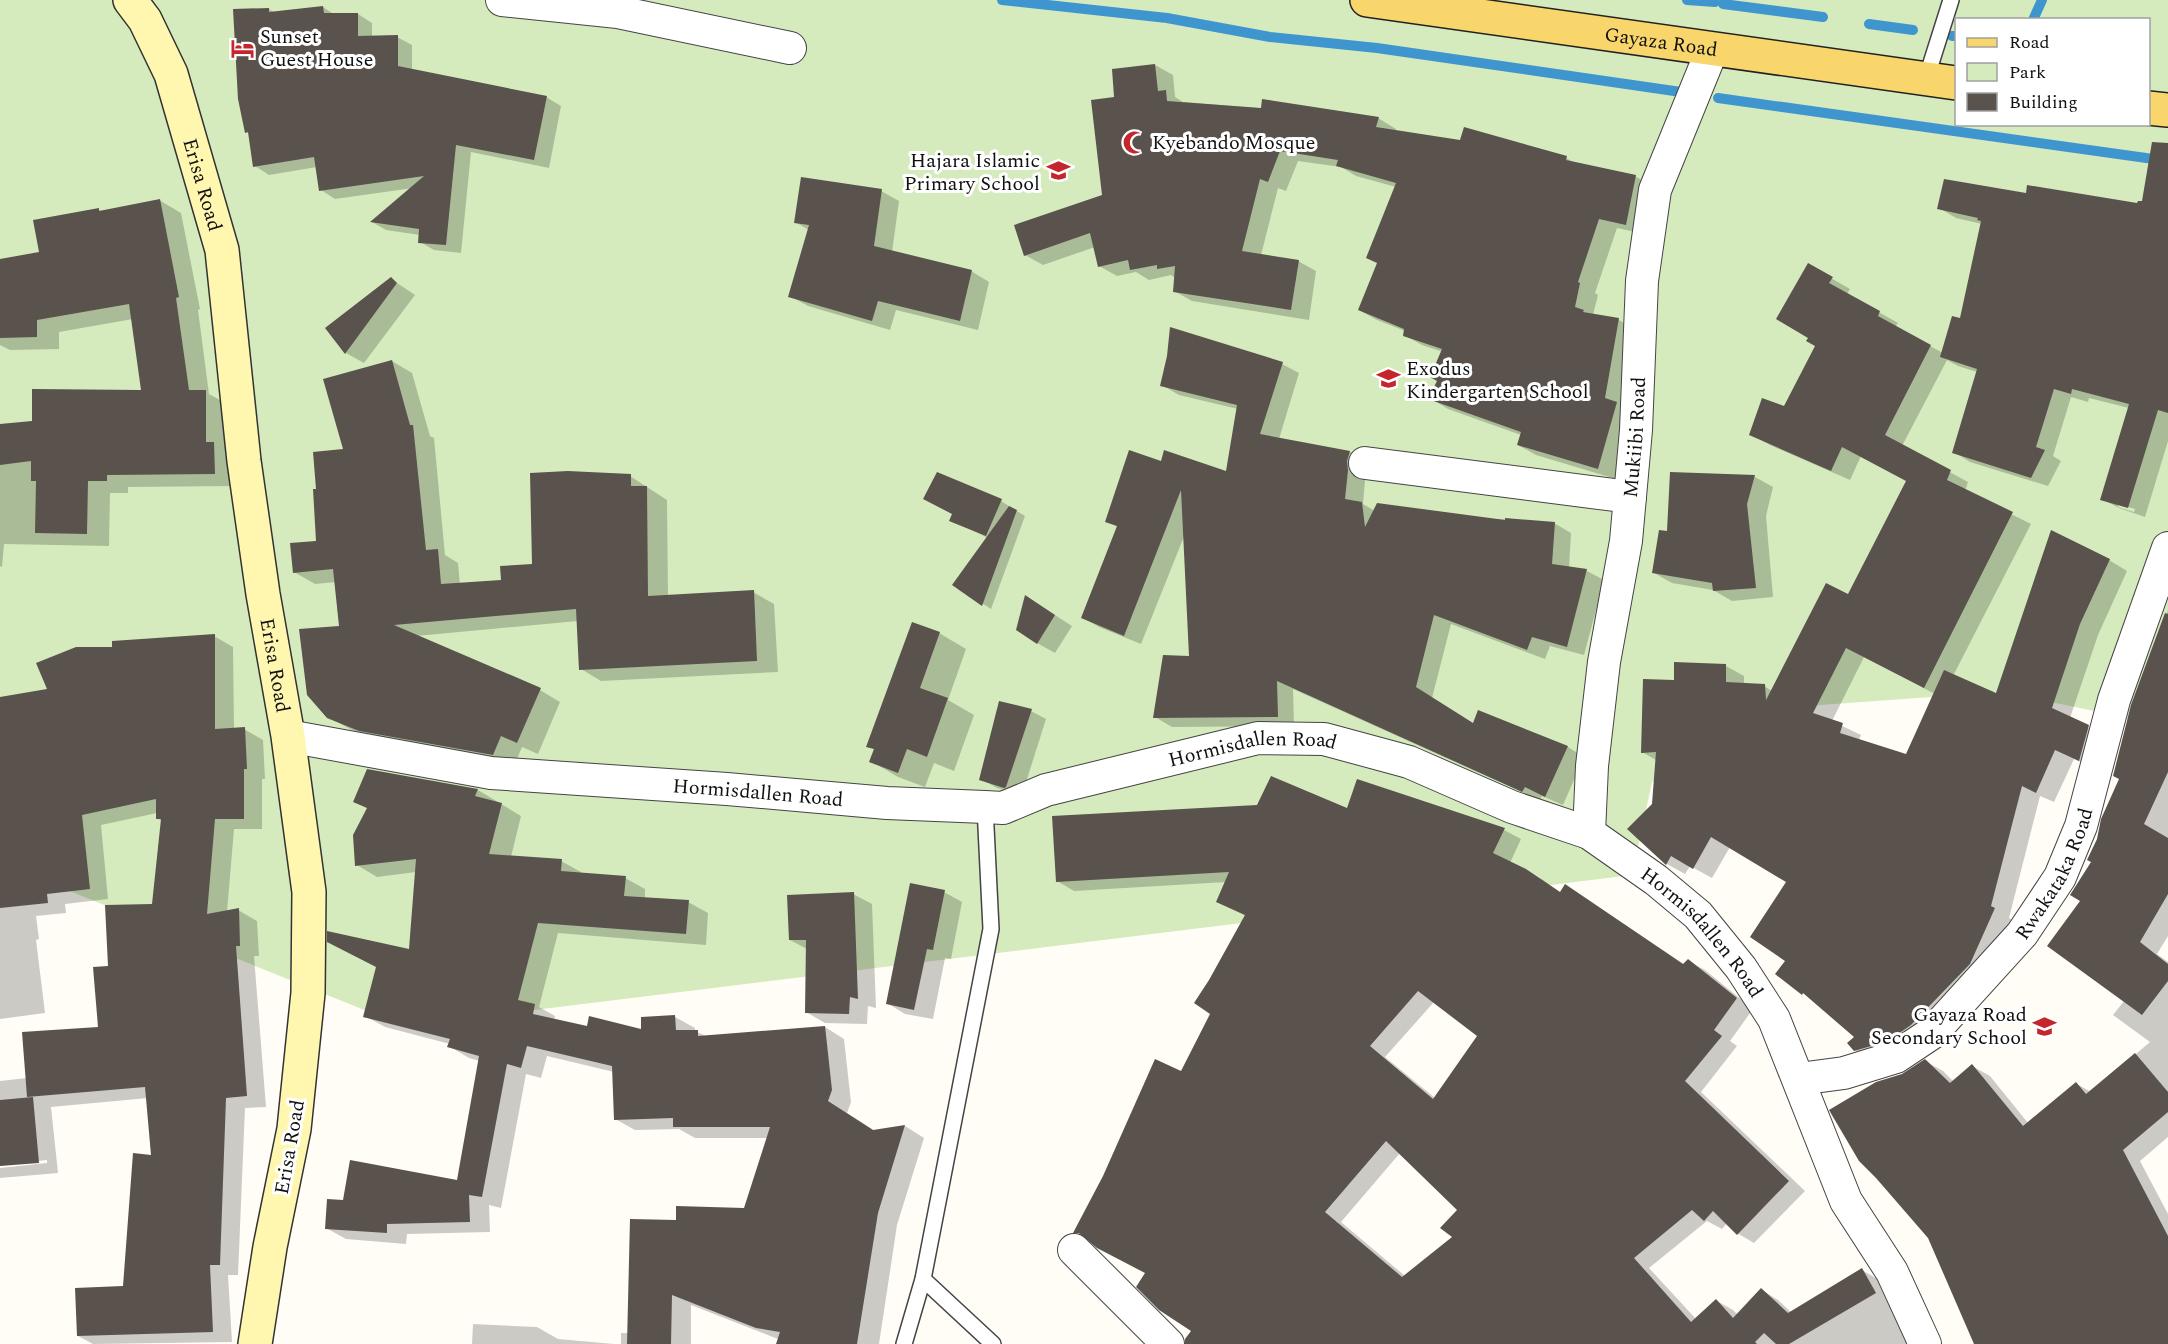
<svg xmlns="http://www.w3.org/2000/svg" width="2168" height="1344" viewBox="0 0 2168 1344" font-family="Spectral,serif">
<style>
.green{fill:#d5ebbd;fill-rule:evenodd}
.shadow{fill:#0003;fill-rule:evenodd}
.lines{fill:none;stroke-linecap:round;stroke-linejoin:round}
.stream{stroke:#3f96cf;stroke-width:10}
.building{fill:#5a524d;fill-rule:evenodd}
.lane-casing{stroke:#444;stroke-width:18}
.street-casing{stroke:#444;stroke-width:34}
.secondary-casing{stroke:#333;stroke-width:36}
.primary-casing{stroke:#222;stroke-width:36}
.lane{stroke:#fff;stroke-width:15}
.street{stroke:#fff;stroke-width:32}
.secondary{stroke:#fff6b0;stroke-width:33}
.primary{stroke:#f9d66b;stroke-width:33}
.labels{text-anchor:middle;stroke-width:6;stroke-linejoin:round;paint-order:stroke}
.poi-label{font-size:20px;fill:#111;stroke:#fff;text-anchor:start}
.street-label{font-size:20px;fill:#111;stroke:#fff}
</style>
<rect width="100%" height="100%" fill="#fffdf5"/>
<!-- green -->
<path class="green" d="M 0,0 L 2168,0 L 2168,726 L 2002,692 L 1763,709 L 1652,782 L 1632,875 L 404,1026 L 45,881 L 0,820 ZM 1956,20 L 2148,20 L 2148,124 L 1956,124 Z"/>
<!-- shadow -->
<g class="shadow">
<polygon points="323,7 335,15 358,14 372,23 372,37 397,37 412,45 412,70 546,97 561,106 549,168 471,152 461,253 434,250 420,242 420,235 386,230 372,222 413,188 335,199 321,190 317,167 269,175 255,166 250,134 246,132 269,9 275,13"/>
<polygon points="1155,65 1173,75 1175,97 1183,102 1378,118 1396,129 1395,131 1566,158 1577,164 1635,176 1653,187 1644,234 1617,228 1595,293 1598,295 1593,315 1619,320 1636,330 1635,414 1616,479 1536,455 1518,445 1521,435 1448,409 1430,398 1439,381 1443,352 1422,345 1404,335 1405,331 1377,320 1359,310 1378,263 1396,187 1356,176 1341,167 1298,161 1286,191 1278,188 1261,255 1298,261 1316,271 1309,320 1192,301 1174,291 1175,278 1171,275 1149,280 1136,272 1117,276 1099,266 1095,247 1043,265 1025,255 1104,196 1116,98"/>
<path d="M 2168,170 L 2168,441 L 2145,517 L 2119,508 L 2102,499 L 2129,408 L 2089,398 L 2088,402 L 2071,397 L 2053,456 L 2061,461 L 2048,486 L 1970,462 L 1954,452 L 1977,372 L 1958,366 L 1947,360 L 1902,446 L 1968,482 L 1965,491 L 2031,524 L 1953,676 L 1997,695 L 2109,560 L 2127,571 L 2098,635 L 2070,718 L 2107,737 L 2098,770 L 2074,759 L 2054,802 L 2040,796 L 2009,918 L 2012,920 L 1989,974 L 1874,1061 L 1855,1050 L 1856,1037 L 1813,999 L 1777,974 L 1788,960 L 1788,881 L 1730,847 L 1712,878 L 1690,866 L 1685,874 L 1667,864 L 1630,829 L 1653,805 L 1656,760 L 1642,752 L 1676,682 L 1676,664 L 1726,666 L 1744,676 L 1744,685 L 1764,686 L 1772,691 L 1849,596 L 1908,481 L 1861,456 L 1850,480 L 1770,445 L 1751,434 L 1784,407 L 1817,345 L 1808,265 L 1850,289 L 1847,294 L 1898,323 L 1895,327 L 1943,353 L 1961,320 L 1982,224 L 1956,218 L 1939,208 L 2027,195 L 2139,205 L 2143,203 ZM 2118,504 L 2135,509 L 2134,512 L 2118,507 ZM 1864,657 L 1935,694 L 1906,756 L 1859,740 L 1861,735 L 1832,721 Z"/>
<polygon points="881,191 899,201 892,252 971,271 989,282 978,330 896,310 890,330 808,306 790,296 809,230 795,222"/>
<polygon points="159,200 181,213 200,309 198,310 209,394 227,404 236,486 128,487 128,493 110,493 109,546 4,544 2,567 0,566 0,426 33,422 143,391 133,319 59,332 59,349 10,350 0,345 0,261 41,253 99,210 103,212"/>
<polygon points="391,279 415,295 364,363 346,353"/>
<polygon points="392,361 412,373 430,436 434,438 445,555 458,563 460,585 503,582 533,565 630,476 667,500 668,596 753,592 774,604 778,672 601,681 581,669 578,621 416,636 540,690 560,702 538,754 522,747 514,766 381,742 350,729 328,717 341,628 336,582 315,584 294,572 318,542 318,491 344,451"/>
<polygon points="1282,364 1299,373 1279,439 1350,452 1367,462 1364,472 1365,480 1363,504 1375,511 1554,523 1571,533 1569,568 1587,571 1604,580 1584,655 1550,646 1545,659 1451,624 1432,698 1474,725 1479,712 1568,747 1584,757 1563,805 1542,796 1540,800 1537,799 1293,689 1294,726 1172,727 1155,717 1191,658 1185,534 1141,644 1099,627 1082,617 1118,527 1107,521 1162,463 1227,473 1238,409 1179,395 1162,385"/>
<polygon points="1671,473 1755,477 1773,487 1766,516 1773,597 1732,601 1713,590 1672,583 1654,573 1669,533"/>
<polygon points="1001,501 1025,516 991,609 954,585 988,538 951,520 954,514"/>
<polygon points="1044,608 1072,626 1055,653 1037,643"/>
<polygon points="2168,610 2168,936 2157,954 2168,962 2168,1137 2140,1161 2168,1214 2168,1344 1977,1344 1902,1075 1925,1061 1943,1071 1954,1082 1972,1066 1990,1076 2028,1123 2077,1084 2091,1092 2150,1042 2113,1015 2124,1001 2082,900 2098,840 2121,779 2133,706"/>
<polygon points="939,633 966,649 948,700 974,715 954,771 934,763 925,787 898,777 871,761 875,750 868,746"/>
<polygon points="214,636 233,647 234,730 244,729 263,740 265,779 262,779 262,829 234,829 227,912 238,910 257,921 259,956 254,956 266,1107 245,1108 238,1275 228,1275 232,1342 93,1344 78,1336 124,1287 153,1157 148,1098 51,1107 58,1173 0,1178 0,1168 47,1163 47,1160 0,1165 0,1081 27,1078 99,1029 109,968 153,905 162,821 157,818 157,813 101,825 108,899 65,904 66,913 36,916 39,939 36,940 45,1013 0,1019 0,698 49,690 113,649"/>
<polygon points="1031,711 1046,719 1022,795 997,788 981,779"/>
<polygon points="368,770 478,790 521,816 511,857 561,861 581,872 581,874 625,878 645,889 645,899 688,902 708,913 706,945 558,933 539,1007 555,1016 554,1020 588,1028 643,1031 675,1017 695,1028 695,1031 706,1036 825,1027 844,1039 851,1102 847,1113 875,1131 905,1126 924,1138 897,1225 879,1344 778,1344 778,1339 691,1305 691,1344 621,1344 621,1333 629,1333 678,1222 745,1210 768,1138 695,1138 679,1129 635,1130 615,1119 614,1072 547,1056 541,1078 526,1074 501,1208 489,1205 490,1232 407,1234 406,1244 346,1239 326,1228 344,1201 458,1182 480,1061 469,1058 449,1046 450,1044 385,1027 365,1016 410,951 416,872 377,877 357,865 369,809 355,801"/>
<path d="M 1358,781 L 1504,830 L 1521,839 L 1510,863 L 1543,880 L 1561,893 L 1566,886 L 1582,896 L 1685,965 L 1688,961 L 1705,970 L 1753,1009 L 1730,1041 L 1737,1046 L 1701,1092 L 1805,1191 L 1754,1243 L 1737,1233 L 1727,1223 L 1722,1229 L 1707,1221 L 1649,1268 L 1696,1319 L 1717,1301 L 1733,1310 L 1738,1315 L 1762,1290 L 1778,1300 L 1792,1313 L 1862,1270 L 1879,1280 L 1914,1344 L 1187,1344 L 1193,1330 L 1147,1273 L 1075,1232 L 1104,1176 L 1181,1072 L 1212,1013 L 1246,916 L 1218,902 L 1226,882 L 1074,891 L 1057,881 L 1348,810 ZM 1434,1002 L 1479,1036 L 1435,1098 L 1385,1057 ZM 1400,1153 L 1459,1210 L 1454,1237 L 1405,1276 L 1341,1222 Z"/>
<polygon points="944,892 962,902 951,959 945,958 933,1019 905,1014 887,1003"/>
<polygon points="853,894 872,904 876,1008 868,1006 867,1024 825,1023 806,1012 807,949 790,940"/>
<polygon points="473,1324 537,1327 558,1339 614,1344 472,1344"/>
</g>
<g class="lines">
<!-- stream -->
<g class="stream">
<polyline points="1002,0 1167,18 1270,37 1377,48 1688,93"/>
<polyline points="1687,0 1715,2"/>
<polyline points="1723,4 1823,17"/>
<polyline points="2033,20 2042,0"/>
<polyline points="1869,24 1913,30"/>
<polyline points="1952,36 1956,36"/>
<polyline points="1718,98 2168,161"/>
</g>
</g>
<!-- building -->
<g class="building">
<polygon points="323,6 324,13 358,13 358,36 398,35 398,66 547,96 534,160 456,145 446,245 418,243 419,229 370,222 424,176 319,191 314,157 253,167 248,132 245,133 238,99 233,9 269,8 269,12"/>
<polygon points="1155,64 1158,91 1166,90 1167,101 1261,108 1262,99 1379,117 1376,127 1460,140 1464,127 1567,156 1566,160 1636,175 1626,225 1599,219 1578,282 1580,283 1575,307 1584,310 1583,312 1619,318 1605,398 1617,402 1598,469 1517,445 1521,432 1428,399 1437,381 1430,377 1442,349 1403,336 1404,329 1358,310 1377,263 1366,258 1396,183 1336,166 1338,160 1280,151 1268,182 1260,179 1242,251 1299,260 1291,310 1173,292 1175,266 1157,269 1157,265 1130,270 1128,260 1098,267 1090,233 1024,256 1014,225 1102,195 1091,100 1114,97 1112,69"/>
<polygon points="2152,142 2168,143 2168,413 2158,410 2128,508 2100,500 2129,404 2072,389 2071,394 2054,389 2036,447 2045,450 2031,478 1952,453 1977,369 1940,357 1952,316 1960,318 1981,221 1977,220 1978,218 1937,209 1944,179 2026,193 2027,185 2137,203 2138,201 2142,201"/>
<polygon points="801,177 882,189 874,246 972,270 960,321 878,301 872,321 788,297 809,225 794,223"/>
<polygon points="160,199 179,297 176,298 189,390 206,390 206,442 214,442 215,474 107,475 107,481 88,481 87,534 35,533 36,481 31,481 31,461 0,465 0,424 32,421 32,389 141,390 129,304 37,320 37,337 0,338 0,259 39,252 33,220 99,208 99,211"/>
<polygon points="1808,263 1833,277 1829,283 1880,311 1878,316 1931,345 1885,435 1951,470 1947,480 2013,512 1924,688 1846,648 1813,713 1843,723 1840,733 1906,754 1944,670 1996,693 2051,530 2110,559 2080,624 2052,708 2089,725 2079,761 2055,750 2036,793 2022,786 1991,906 1995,908 1970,964 1911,1025 1888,1041 1854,1051 1847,1043 1854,1037 1803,993 1802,995 1775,974 1785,961 1750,937 1786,882 1711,837 1693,869 1671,856 1666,865 1627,829 1652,804 1656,752 1641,753 1643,679 1674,680 1674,662 1726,664 1726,682 1765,684 1766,700 1826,583 1848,594 1906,481 1842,447 1831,471 1749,435 1762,398 1784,406 1815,346 1806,341 1808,338 1776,319"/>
<polygon points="391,277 397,283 345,354 325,328"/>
<polygon points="1170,327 1283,362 1260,434 1350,451 1347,461 1348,470 1345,499 1362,502 1365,527 1377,503 1505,520 1505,518 1555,522 1552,564 1587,569 1567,647 1532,637 1527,650 1434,615 1416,687 1473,723 1478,710 1568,746 1545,797 1525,787 1522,792 1518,790 1277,681 1278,717 1153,718 1163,655 1189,656 1181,490 1124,636 1081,618 1117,526 1105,522 1129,450 1161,461 1164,450 1226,471 1237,405 1160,386 1167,356"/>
<polygon points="392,360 410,425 413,425 426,550 438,549 441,584 501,580 500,566 532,564 530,473 568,471 631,474 631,486 647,486 648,596 754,590 757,661 579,670 576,609 394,625 541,688 517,743 501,736 493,755 359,731 327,718 307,695 299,629 339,626 333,569 293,573 290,543 316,541 313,489 316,489 313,452 343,449 323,379"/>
<polygon points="937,472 1002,499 986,536 949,521 952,514 923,499"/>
<polygon points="1670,472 1755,475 1747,504 1756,588 1713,591 1712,583 1652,573 1659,530 1667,531"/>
<polygon points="1009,506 1017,510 982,606 952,585"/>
<polygon points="1025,595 1055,615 1037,644 1016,630"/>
<polygon points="2165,613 2168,614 2168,772 2144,824 2168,838 2168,894 2140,942 2168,964 2168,981 2142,1015 2047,946 2080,901 2070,895 2091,862 2087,860 2097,839 2101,819 2119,779 2113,776 2131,705"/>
<polygon points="912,622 940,632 920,688 948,698 927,757 907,749 898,773 869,762 874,749 866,747"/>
<polygon points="215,634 215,729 245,727 247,769 244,769 244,819 215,819 207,914 239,908 240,946 236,946 247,1096 226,1098 220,1265 210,1265 213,1332 77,1336 75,1288 123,1286 133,1153 151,1155 145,1087 27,1097 22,1032 98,1027 93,967 108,966 105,905 152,904 161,819 156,819 156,799 82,815 90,889 47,894 48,903 0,908 0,697 47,689 36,663 76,647 112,647 112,641"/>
<polygon points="999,701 1032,709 1006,787 1004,788 979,780"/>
<polygon points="367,769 478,789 475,796 502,803 489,854 562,859 561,871 626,876 624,896 689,900 686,934 538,923 518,1000 535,1004 533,1014 587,1026 589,1016 641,1029 641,1017 675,1015 676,1030 698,1030 698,1036 825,1026 832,1090 828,1101 873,1130 905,1125 878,1213 857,1344 776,1344 780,1332 756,1328 672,1295 671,1344 627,1344 630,1219 676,1220 676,1206 744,1208 770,1127 673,1127 673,1118 614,1120 612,1066 527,1046 521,1068 507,1064 482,1197 469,1195 470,1222 387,1224 387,1233 325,1229 327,1199 343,1200 350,1160 457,1180 479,1056 447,1047 450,1039 363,1017 376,967 327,942 327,931 409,949 416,859 355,866 353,835 367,808 353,802"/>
<path d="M 1271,776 L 1347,808 L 1357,779 L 1505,828 L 1493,853 L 1526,869 L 1560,892 L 1565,884 L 1683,964 L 1688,959 L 1737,998 L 1714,1030 L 1722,1036 L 1685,1081 L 1789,1181 L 1737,1235 L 1713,1211 L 1704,1221 L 1692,1210 L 1634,1258 L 1691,1322 L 1716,1299 L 1733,1318 L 1761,1288 L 1788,1313 L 1862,1268 L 1876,1293 L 1789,1344 L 1776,1344 L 1764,1333 L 1755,1342 L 1757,1344 L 1185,1344 L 1185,1339 L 1191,1331 L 1159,1310 L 1136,1287 L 1145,1273 L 1097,1248 L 1079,1233 L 1073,1233 L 1103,1176 L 1155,1059 L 1181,1071 L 1210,1014 L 1194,1003 L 1209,980 L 1245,915 L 1216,902 L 1229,872 L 1056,882 L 1052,816 L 1257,805 ZM 1418,991 L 1477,1036 L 1433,1099 L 1370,1046 ZM 1386,1141 L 1457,1210 L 1440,1228 L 1452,1237 L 1402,1277 L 1325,1212 Z"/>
<polygon points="910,883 945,890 933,950 927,949 914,1010 886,1004"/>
<polygon points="854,892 858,999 850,997 849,1014 805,1013 806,940 789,940 787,895"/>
<polygon points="2135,1053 2168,1092 2168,1112 2123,1150 2168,1236 2168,1344 1974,1344 1928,1238 1876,1178 1859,1161 1829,1110 1876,1082 1902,1074 1925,1059 1950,1083 1972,1064 2023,1126 2076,1082 2086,1094"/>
<polygon points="33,1097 39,1163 0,1166 0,1100"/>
</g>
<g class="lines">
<defs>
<g id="lane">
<polyline points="1926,79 1951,0"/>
<polyline points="923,1279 993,1344"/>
<polyline points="904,1344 923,1279 991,929 985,807"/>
</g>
<g id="street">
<polyline points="502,0 618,12 790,48"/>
<polyline points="1365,463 1630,497"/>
<path id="s1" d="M 288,736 L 491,773 L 727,789 L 887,803 L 985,807 L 1003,808 L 1046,790 L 1258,738 L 1324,739 L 1409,762 L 1512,807 L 1589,833 L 1656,880 L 1698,915 L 1741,968 L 1774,1019 L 1846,1201 L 1892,1272 L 1925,1344"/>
<path id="s2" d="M 1589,833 L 1592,766 L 1604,662 L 1626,541 L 1636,430 L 1642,281 L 1655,190 L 1712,50"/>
<path id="s3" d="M 1799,1079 L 1844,1073 L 1896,1057 L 1932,1033 L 2022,934 L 2060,877 L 2081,826 L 2114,700 L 2168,548"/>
<polyline points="1074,1250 1168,1344"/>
</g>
<g id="secondary">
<path id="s4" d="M 130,0 L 145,20 L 171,74 L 222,250 L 244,461 L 263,594 L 288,736 L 309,892 L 308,993 L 294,1129 L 270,1247 L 255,1344"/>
</g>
<g id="primary">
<path id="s5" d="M 1367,0 L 1956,83"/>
<polyline points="2148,108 2168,110"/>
</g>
</defs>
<!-- lane casing -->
<use href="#lane" class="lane-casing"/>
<!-- street casing -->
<use href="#street" class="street-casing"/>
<!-- secondary casing -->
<use href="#secondary" class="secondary-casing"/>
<!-- primary casing -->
<use href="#primary" class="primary-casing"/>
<!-- lane -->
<use href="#lane" class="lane"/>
<!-- street -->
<use href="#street" class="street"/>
<!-- secondary -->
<use href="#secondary" class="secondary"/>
<!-- primary -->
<use href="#primary" class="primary"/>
</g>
<!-- icons -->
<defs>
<symbol id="hotel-bare" viewBox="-9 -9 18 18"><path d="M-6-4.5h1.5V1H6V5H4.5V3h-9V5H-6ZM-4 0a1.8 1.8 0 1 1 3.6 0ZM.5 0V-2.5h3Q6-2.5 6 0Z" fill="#c4262e" stroke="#fff" stroke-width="2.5" paint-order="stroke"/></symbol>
<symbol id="mosque-bare" viewBox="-9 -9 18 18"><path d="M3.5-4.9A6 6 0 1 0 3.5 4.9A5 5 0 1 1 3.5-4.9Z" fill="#c4262e" stroke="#fff" stroke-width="2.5" paint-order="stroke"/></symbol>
<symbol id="school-bare" viewBox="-9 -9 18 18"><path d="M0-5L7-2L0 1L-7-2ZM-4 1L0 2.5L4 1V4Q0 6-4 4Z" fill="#c4262e" stroke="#fff" stroke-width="2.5" paint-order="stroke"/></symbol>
</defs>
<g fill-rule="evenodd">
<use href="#hotel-bare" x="226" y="32" width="33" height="33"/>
<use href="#mosque-bare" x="1118" y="126" width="33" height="33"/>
<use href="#school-bare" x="1042" y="154" width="33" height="33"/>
<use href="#school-bare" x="1372" y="362" width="33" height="33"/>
<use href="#school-bare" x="2028" y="1010" width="33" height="33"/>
</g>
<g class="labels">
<!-- poi labels -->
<g class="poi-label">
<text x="260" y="43">Sunset<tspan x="260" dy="23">Guest House</tspan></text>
<text x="1152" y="149">Kyebando Mosque</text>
<text x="1040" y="167" text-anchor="end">Hajara Islamic<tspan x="1040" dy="23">Primary School</tspan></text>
<text x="1406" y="375">Exodus<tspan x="1406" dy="23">Kindergarten School</tspan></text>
<text x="2027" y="1021" text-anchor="end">Gayaza Road<tspan x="2027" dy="23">Secondary School</tspan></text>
</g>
<!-- street labels -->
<g class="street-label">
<text dy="7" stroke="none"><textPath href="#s5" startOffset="297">Gayaza Road</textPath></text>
<text dy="7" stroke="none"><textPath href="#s4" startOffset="200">Erisa Road</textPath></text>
<text dy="7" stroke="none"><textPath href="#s2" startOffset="399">Mukiibi Road</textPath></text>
<text dy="7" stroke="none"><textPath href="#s4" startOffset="687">Erisa Road</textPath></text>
<text dy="7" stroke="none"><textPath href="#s1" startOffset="978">Hormisdallen Road</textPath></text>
<text dy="7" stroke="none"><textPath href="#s1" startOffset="474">Hormisdallen Road</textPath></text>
<text dy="7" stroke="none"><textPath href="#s3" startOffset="346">Rwakataka Road</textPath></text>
<text dy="7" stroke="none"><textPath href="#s1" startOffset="1484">Hormisdallen Road</textPath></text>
<text transform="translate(289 1147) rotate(-80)" y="7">Erisa Road</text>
</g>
</g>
<!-- legend -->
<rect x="1955" y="18" width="195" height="108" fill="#ffffff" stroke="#a0a0a0" stroke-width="1.5"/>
<rect x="1967" y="38" width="30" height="9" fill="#f9d66b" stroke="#a0a0a0" stroke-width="1.5"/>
<text x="2009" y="48" font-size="18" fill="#111111">Road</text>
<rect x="1967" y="63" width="30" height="18" fill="#d5ebbd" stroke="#a0a0a0" stroke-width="1.5"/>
<text x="2009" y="78" font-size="18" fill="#111111">Park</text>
<rect x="1967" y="93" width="30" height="18" fill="#5a524d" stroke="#a0a0a0" stroke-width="1.5"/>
<text x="2009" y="108" font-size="18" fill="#111111">Building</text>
</svg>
